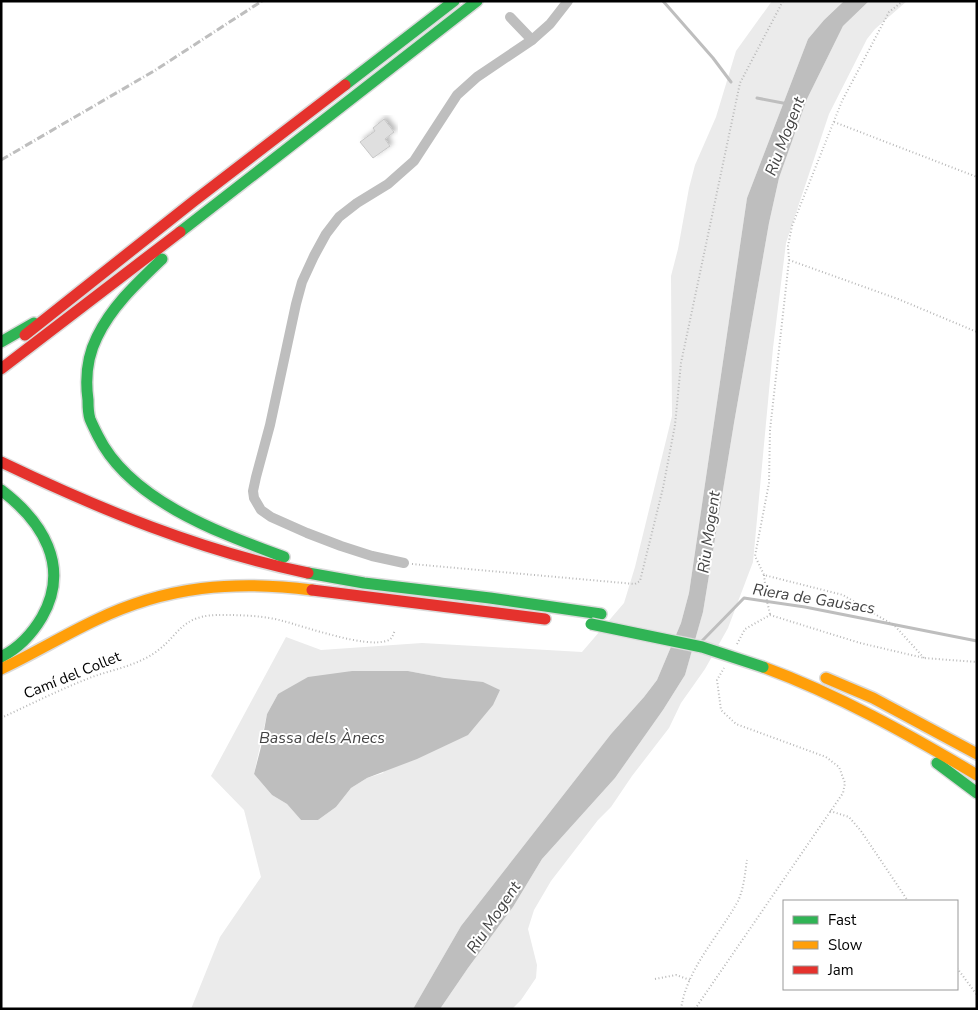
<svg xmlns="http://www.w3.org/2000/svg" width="978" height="1010" viewBox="0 0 978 1010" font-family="'Nunito Sans',sans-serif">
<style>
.green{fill:#ebebeb;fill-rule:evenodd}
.water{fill:#bebebe}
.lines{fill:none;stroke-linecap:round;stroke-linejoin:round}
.stream{stroke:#bebebe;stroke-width:3}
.building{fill:#dfdfdf;stroke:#c6c6c6;filter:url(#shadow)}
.fast-casing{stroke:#dbdbdb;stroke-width:14}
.slow-casing{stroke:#dbdbdb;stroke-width:14}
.jam-casing{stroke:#dbdbdb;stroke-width:14}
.path{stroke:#b9b9b9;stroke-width:2;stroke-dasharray:1 2.5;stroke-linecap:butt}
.street{stroke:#bebebe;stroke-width:10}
.fast{stroke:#30b455;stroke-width:11}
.slow{stroke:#ff9f0a;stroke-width:11}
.jam{stroke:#e5322d;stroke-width:11}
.rail{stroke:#bebebe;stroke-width:3;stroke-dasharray:8 2.5 1 2.5;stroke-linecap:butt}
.fast-bridge-casing{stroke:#dbdbdb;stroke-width:14;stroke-linecap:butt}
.fast-bridge{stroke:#30b455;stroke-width:11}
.labels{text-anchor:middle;stroke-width:4;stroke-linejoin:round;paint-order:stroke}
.street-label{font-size:15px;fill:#000;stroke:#fff}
.water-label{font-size:16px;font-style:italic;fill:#434343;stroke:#fff}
</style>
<defs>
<filter id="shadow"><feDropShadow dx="3" dy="-3" stdDeviation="2.5" flood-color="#0004"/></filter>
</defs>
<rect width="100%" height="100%" fill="#fff"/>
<!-- green -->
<g class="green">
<path d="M 772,1 L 844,1 L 824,20 L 808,39 L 747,198 L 689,593 L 681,623 L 657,680 L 644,697 L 611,734 L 461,926 L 413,1009 L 191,1009 L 220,937 L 261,877 L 244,810 L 211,776 L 286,637 L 321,650 L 422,643 L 582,652 L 624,603 L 635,567 L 672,416 L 671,276 L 678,249 L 689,188 L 695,165 L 716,117 L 736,51 ZM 352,671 L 408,671 L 445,678 L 383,773 L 367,778 L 351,788 L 336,807 L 318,820 L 301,820 L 287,804 L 272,795 L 254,774 L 267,714 L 278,694 Z"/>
<polygon points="869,1 907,1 875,29 867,39 829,114 786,243 773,348 753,562 728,628 705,669 681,703 669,728 632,776 611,807 598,820 551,881 534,910 528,929 537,965 536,978 521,1000 512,1009 440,1009 468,968 513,907 542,859 615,778 663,710 685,675 703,612 734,423 769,223 779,178 807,99 843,26"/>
</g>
<!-- water -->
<g class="water">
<polygon points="844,1 869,1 843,26 807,99 779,178 769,223 734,423 703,612 685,675 663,710 615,778 542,859 513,907 468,968 440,1009 413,1009 461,926 611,734 644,697 657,680 681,623 689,593 747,198 808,39 824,20"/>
<polygon points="352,671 408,671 445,678 483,682 500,690 493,705 468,735 417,759 367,778 351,788 336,807 318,820 301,820 287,804 272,795 254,774 261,747 267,714 278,694 308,677"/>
</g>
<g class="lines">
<!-- stream -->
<g class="stream">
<polyline points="663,1 713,58 731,82"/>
<polyline points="757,98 788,104"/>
<polyline points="702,641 744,598 805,607 977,641"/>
</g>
</g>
<!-- building -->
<polygon class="building" points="384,119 394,132 385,139 390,146 373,158 360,142 375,131 373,128"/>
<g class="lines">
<defs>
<g id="fast">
<polyline points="345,85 454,1"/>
<polyline points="180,232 477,1"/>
<path d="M 162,259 C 137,283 112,306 97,337 C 87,357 85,378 88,400 C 88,406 88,413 90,419 C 92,424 95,430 98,436 C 130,501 220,533 284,557"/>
<polyline points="1,342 34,323"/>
<path d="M 1,490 C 42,521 71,566 42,617 C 32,634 19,648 1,657"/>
<polyline points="308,573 364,583 490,598 601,614"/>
<polyline points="937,763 977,793"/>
</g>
<g id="slow">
<path d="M 763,667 C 839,695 908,734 977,775"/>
<path d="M 1,669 C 33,654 64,635 96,620 C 166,586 235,580 312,590"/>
<polyline points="826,678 873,698 977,754"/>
</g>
<g id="jam">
<polyline points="25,335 194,201 345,85"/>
<polyline points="1,369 180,232"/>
<path d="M 1,462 C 99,509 201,551 308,573"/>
<polyline points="312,590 545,619"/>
</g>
</defs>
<!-- fast casing -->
<use href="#fast" class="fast-casing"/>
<!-- slow casing -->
<use href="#slow" class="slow-casing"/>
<!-- jam casing -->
<use href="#jam" class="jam-casing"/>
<!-- path -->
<g class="path">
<polyline points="903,1 889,12 842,101 792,226 788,246 789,260 770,430 769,483 755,556 764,575 843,595 895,626 924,658"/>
<polyline points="834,122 977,177"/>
<polyline points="789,260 898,299 977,332"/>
<polyline points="412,564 635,584 640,581 663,488 675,425 681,363 740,83 783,1"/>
<polyline points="764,575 767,601 770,614"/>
<polyline points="737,644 745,629 770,615 860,643 924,658 977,662"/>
<path d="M 1,718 C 31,704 61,689 92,677 C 109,671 129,667 146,658 C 182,639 175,613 226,615 C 244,615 265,616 283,621 C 306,627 365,648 386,641 C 392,640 393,635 395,630"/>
<polyline points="830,811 849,817 861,831 908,901"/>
<polyline points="957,968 977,995"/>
<polyline points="655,979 676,975 690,980"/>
<path d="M 681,1009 C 687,968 719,936 738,901 C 744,888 745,873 747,860"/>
<polyline points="695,1009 843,793 845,783 839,767 826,757 736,724 721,710 717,680 724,668"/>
</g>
<!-- street -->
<g class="street">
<polyline points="510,17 532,40"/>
<polyline points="404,563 372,556 341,546 307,533 271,517 261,510 254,498 253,491 256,477 270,425 296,304 302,282 314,256 326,234 339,217 357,203 388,184 414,161 457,95 477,77 532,40 550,24 568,1"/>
</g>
<!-- fast -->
<use href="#fast" class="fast"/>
<!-- slow -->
<use href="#slow" class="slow"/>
<!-- jam -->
<use href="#jam" class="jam"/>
<!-- rail -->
<polyline class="rail" points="1,160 154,71 262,1"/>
<defs>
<polyline id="fast-bridge" points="591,624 702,647 763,667"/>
</defs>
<!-- fast-bridge casing -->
<use href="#fast-bridge" class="fast-bridge-casing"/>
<!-- fast-bridge -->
<use href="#fast-bridge" class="fast-bridge"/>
</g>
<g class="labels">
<!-- street labels -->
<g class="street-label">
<text transform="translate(72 675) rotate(-22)" y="5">Camí del Collet</text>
</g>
<!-- water labels -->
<g class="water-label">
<text transform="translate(784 136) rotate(-69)" y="6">Riu Mogent</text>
<text transform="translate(708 532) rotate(-82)" y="6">Riu Mogent</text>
<text transform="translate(814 598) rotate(9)" y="6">Riera de Gausacs</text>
<text x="322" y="743">Bassa dels Ànecs</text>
<text transform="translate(493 917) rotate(-56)" y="6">Riu Mogent</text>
</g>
</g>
<!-- border -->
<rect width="978" height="1010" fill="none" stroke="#000000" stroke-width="5"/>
<!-- legend -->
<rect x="783" y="900" width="175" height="90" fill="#ffffff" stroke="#999999"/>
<rect x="793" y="916" width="25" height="8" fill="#30b455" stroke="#999999"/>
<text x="828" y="925" font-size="15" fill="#000000">Fast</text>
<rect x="793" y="941" width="25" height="8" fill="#ff9f0a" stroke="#999999"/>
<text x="828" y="950" font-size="15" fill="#000000">Slow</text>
<rect x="793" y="966" width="25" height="8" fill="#e5322d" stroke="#999999"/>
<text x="828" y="975" font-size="15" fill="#000000">Jam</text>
</svg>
